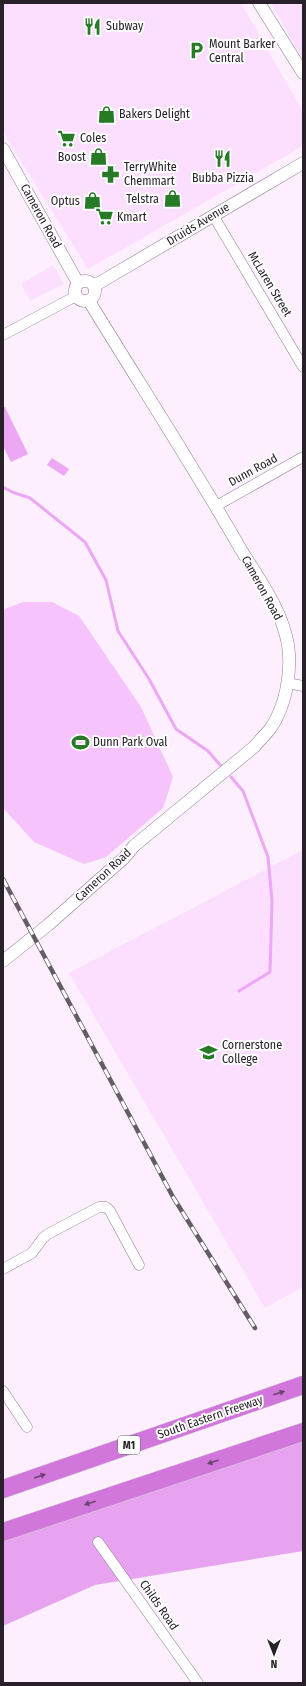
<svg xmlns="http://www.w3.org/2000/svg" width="306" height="1686" font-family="'Fira Sans Condensed',sans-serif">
<rect width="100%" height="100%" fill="#fdeffe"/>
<g fill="#fcdfff">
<path d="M3 3H241L303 112V146L88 269 3 132Z"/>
<path d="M271 3H303V60Z"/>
<path d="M53 265 64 284 30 301 21 284Z"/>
<path d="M303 850V1287L265 1308 69 973Z"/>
</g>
<path fill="#f6c3fc" d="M23 602H52L79 616 141 707 173 777 163 808 106 857 84 864 34 842 3 808V612L5 609Z"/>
<path fill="#e7a3ef" d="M303 1439V1551L95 1585 3 1626V1532Z"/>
<g fill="#eca8f4">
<path d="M3 407H5L28 454 11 462 3 446Z"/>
<path d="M52 458 69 469 64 476 47 465Z"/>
</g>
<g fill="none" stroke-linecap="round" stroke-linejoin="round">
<g stroke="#eca8f4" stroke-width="3">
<path d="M3 487 12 492 30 498 85 542 106 580 118 631 149 679 176 729 208 751 221 766"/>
<path d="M231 777 243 791 268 857 272 901 270 972 239 991"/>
</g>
<defs>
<g id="minor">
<path d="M213 215 303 367"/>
<path d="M3 335 76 296"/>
<path d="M216 506 303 457"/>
<path d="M287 683 303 686"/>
<path d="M3 1269 32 1253 43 1238 48 1234 99 1207H106L110 1211 139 1265"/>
<path d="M3 1391 27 1427"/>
<path d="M98 1542 198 1683"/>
</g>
<g id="tertiary">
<path d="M259 3 303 73"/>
<path d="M3 149 78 283"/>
<circle cx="85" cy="291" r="10"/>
<path d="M94 286 303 163"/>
<path d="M3 961 48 925 124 858 134 846 254 747C259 741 265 735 270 729 286 707 292 671 288 645 282 609 258 578 240 548 192 464 139 383 89 301"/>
</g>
<g id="motorway">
<path d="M3 1489 303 1385"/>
<path d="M3 1532 303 1432"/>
</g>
</defs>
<use href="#minor" stroke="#917c93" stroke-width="11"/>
<use href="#tertiary" stroke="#917c93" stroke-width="13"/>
<use href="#motorway" stroke="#d8d7d9" stroke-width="19"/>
<use href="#minor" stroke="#fff" stroke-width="10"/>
<use href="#tertiary" stroke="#fff" stroke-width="12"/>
<use href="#motorway" stroke="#d177dc" stroke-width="18"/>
<defs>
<path id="rail" d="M3 879 173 1197 255 1328"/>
</defs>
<use href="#rail" stroke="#655c66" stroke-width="4.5"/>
<use href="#rail" stroke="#fff" stroke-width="3" stroke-dasharray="9" stroke-linecap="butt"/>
</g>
<defs><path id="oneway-solid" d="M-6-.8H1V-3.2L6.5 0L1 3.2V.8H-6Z"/></defs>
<g fill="#6c4371">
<use href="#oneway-solid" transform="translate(279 1393) rotate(-18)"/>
<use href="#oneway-solid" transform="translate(213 1462) rotate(161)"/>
<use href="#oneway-solid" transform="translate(40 1476) rotate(-19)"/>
<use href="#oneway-solid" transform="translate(90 1503) rotate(162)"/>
</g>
<defs>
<symbol id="restaurant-bare" viewBox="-9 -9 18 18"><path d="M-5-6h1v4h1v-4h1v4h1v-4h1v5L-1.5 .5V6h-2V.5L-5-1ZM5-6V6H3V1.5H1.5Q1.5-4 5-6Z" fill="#277a26" stroke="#fff" stroke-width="2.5" paint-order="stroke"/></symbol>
<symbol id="parking-bare" viewBox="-9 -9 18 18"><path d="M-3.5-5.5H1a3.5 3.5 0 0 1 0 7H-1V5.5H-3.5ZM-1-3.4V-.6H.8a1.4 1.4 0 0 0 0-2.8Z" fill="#277a26" stroke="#fff" stroke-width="2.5" paint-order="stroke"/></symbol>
<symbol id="shop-bare" viewBox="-9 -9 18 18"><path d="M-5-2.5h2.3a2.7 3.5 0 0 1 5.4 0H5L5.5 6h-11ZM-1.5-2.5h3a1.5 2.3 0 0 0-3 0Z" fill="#277a26" stroke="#fff" stroke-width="2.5" paint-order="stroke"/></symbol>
<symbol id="supermarket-bare" viewBox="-9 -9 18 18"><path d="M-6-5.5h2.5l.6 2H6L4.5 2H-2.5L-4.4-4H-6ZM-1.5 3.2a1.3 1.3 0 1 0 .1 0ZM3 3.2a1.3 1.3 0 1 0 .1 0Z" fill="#277a26" stroke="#fff" stroke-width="2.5" paint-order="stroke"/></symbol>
<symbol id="pharmacy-bare" viewBox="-9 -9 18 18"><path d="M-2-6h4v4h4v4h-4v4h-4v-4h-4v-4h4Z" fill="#277a26" stroke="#fff" stroke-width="2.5" paint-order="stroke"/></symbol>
<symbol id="stadium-bare" viewBox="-9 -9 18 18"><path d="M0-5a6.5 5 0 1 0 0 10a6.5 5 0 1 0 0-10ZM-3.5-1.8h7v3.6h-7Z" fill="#277a26" stroke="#fff" stroke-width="2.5" paint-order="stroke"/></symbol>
<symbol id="school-bare" viewBox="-9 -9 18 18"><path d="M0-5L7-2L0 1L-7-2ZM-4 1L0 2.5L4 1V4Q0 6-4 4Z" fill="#277a26" stroke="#fff" stroke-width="2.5" paint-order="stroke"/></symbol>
</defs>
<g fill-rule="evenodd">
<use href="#restaurant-bare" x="80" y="14" width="25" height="25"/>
<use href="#parking-bare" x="184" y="38" width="25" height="25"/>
<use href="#shop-bare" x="94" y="102" width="25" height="25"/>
<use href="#supermarket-bare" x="54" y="126" width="25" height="25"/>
<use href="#shop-bare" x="86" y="144" width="25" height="25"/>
<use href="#restaurant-bare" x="210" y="146" width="25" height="25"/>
<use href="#pharmacy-bare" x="98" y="162" width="25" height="25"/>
<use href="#shop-bare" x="160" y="186" width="25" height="25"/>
<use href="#shop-bare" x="80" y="188" width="25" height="25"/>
<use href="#supermarket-bare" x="92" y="204" width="25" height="25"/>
<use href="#stadium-bare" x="68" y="730" width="25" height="25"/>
<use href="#school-bare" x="196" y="1040" width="25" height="25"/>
</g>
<g text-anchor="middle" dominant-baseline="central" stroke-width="4" stroke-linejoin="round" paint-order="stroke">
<rect fill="#fff" stroke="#69646a" stroke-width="1" x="118" y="1436" width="22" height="18" rx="3"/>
<g font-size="11" font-weight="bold" fill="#29212a">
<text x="129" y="1445">M1</text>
</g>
<g font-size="12" fill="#29212a" stroke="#fff" text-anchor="start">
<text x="106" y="26">Subway</text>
<text x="209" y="44">Mount Barker<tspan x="209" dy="14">Central</tspan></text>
<text x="119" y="114">Bakers Delight</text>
<text x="80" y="138">Coles</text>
<text x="86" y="157" text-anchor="end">Boost</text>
<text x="124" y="167">TerryWhite<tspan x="124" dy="14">Chemmart</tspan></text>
<text x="223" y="178" text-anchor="middle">Bubba Pizzia</text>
<text x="159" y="199" text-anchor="end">Telstra</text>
<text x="80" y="201" text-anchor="end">Optus</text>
<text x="117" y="217">Kmart</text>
<text x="93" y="742">Dunn Park Oval</text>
<text x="222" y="1045">Cornerstone<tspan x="222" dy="14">College</tspan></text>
</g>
<g font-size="12" fill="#29212a" stroke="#fff">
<text transform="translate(41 216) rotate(61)">Cameron Road</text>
<text transform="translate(198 224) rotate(-31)">Druids Avenue</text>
<text transform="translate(270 284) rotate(59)">McLaren Street</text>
<text transform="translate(253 470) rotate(-29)">Dunn Road</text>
<text transform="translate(262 588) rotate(61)">Cameron Road</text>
<text transform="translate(103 875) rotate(-43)">Cameron Road</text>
<text transform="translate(210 1417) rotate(-19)">South Eastern Freeway</text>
<text transform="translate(159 1605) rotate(55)">Childs Road</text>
</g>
</g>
<rect width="306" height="1686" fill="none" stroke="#29212a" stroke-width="8"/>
<g transform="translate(274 1654) rotate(180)" stroke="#ffffff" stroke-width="3" paint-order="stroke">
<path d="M0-3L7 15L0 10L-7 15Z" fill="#29212a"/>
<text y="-6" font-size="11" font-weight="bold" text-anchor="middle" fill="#29212a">N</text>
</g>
</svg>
